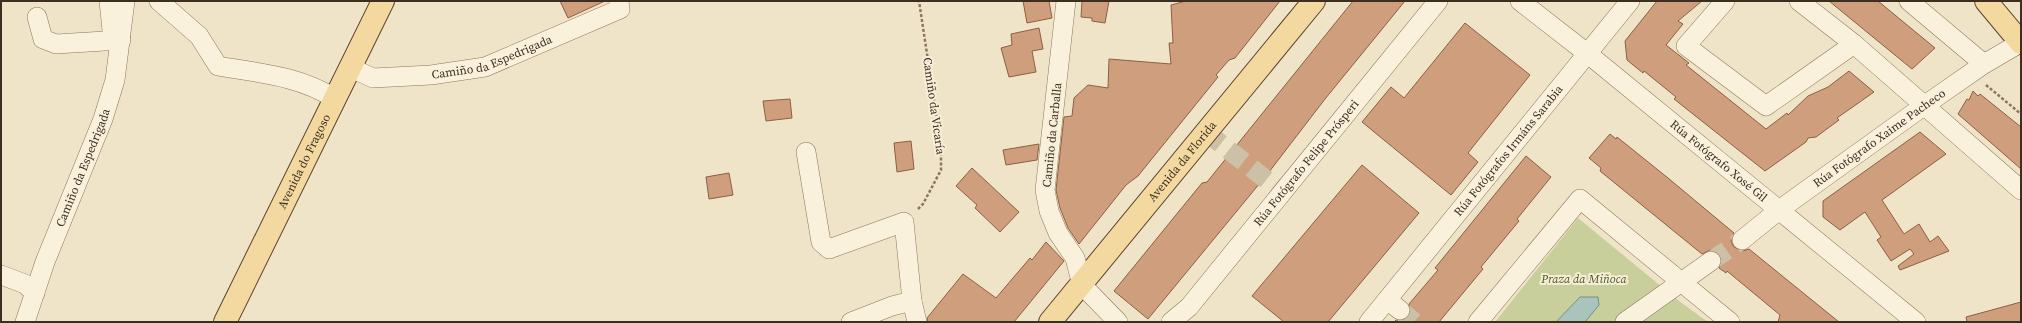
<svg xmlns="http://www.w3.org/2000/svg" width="2022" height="323" font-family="'Source Serif 4',serif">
<rect width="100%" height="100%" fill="#f0e4c8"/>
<path fill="#c9cf9b" d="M1578 218 1679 301 1708 322H1495Z"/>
<path fill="#a9c4bc" stroke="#6f938a" d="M1580 297H1598L1599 305 1585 322H1556Z"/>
<g fill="#cf9f7d" stroke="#8d5f41">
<path d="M560 1H605L568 18Z"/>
<path d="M1023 1H1049L1052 18 1027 23Z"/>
<path d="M1082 1H1109L1105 23 1092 21V18L1081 17Z"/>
<path d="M1186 1H1280L1235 58 1229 60 1216 75 1218 77 1138 176 1126 185 1079 244 1068 228 1060 208 1056 190 1064 117 1072 116 1074 98 1088 85 1108 88 1109 59 1171 64 1169 43H1173L1171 5Z"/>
<path d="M1353 1H1405L1325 99 1269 172 1148 319 1114 291 1202 183 1207 182Z"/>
<path d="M1657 1H1702L1678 21 1683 24 1666 45 1689 63 1686 65 1766 129 1787 113 1788 115 1808 96 1828 87 1849 71 1874 92 1837 118 1839 120 1816 137 1808 138 1806 142 1765 171 1674 99 1676 97 1644 71 1643 73 1627 60 1625 41Z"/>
<path d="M1829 1H1878L1935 48 1912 69Z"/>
<path d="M1465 23 1530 75 1468 153 1478 162 1451 195 1362 122 1391 87 1404 98Z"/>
<path d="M1039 28 1043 49 1032 51 1036 72 1009 77 1001 48 1012 45 1011 34Z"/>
<path d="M1973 91 1978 96 1980 94 2021 127V169L1958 114 1967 99 1969 100Z"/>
<path d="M790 99 792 118 766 121 763 101Z"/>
<path d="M1920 132 1946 154 1882 200 1904 234 1919 224 1930 242 1938 236 1949 251 1900 270 1898 266 1914 254 1910 249 1891 261 1877 240 1881 237 1865 212 1840 230 1823 217V201Z"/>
<path d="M1610 134 1616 139 1617 137 1668 178 1734 233 1731 241 1734 247 1743 251 1749 249 1839 322H1778L1780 315 1727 271 1726 273 1719 268 1722 260 1720 254 1710 250 1702 254 1600 171 1601 168 1589 158Z"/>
<path d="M911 141 914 169 897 172 894 143Z"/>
<path d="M1039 144 1037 160 1006 165 1003 150Z"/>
<path d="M1526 156 1551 177 1517 219 1519 221 1481 267 1483 269 1439 322H1394L1396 320H1404L1408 317 1411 311 1409 304 1438 270 1435 268Z"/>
<path d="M1362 165 1419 213 1328 322H1284L1252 296Z"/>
<path d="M972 168 1019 212 1000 232 975 208 977 205 956 186Z"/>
<path d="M729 173 733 195 709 199 706 177Z"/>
<path d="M1046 242 1064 261 1014 322H928L927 318 963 274 996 298 1030 258 1032 260Z"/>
<path d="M2021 302V322H1967L1966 317Z"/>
</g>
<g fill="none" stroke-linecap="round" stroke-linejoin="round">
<g stroke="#ccc0a6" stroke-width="19" stroke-dasharray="19 10" stroke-linecap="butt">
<path d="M1206 132 1283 193"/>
<path d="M1711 261 1742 240"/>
<path d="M1400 310 1414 322"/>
</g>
<defs>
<g id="minor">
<path d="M109 1 113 40"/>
<path d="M159 1 199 36 218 66C258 73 301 76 335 99"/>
<path d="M1066 1 1045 190 1049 211 1058 233 1075 258 1082 285 1118 322"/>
<path id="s1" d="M1520 1 1588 54 1916 322"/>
<path d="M1725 1 1686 46 1766 106 1854 44"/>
<path d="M1799 1 1854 44 2021 190"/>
<path d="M1909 1 1984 64"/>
<path d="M37 17 43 39 56 44 121 40"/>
<path id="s2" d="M351 68 373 78 431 75 485 67 620 9 619 1"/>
<path d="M806 152 821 242 829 249 904 222 912 301 917 322"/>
<path id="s3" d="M1742 240 1779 210 1925 105 1984 64 2020 43"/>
<path d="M1 275 25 284 35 293"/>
<path d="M1387 300 1400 310"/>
<path id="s4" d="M25 322 45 262 103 119 115 80 125 1"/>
<path d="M851 322 892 306 912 301"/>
<path id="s5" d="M1171 322 1189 307 1438 1"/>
<path id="s6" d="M1369 322 1630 1"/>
<path d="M1478 322 1580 199 1730 322"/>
<path d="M1625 322 1711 261"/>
</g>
<g id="major">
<path d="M1986 1 2021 43"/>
<path id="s7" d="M225 322 383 1"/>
<path id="s8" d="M1050 322 1314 1"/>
</g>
</defs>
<use href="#minor" stroke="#8d765c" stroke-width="20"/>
<use href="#major" stroke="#5b4430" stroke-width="24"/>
<g stroke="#8d765c" stroke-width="2.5" stroke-dasharray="3 2" stroke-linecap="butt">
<path d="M1986 85 2021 114"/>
<path d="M918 209 923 204 941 170V146L919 1"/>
</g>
<use href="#minor" stroke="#faf1dc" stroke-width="19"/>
<use href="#major" stroke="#f3d9a0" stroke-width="22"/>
</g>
<g text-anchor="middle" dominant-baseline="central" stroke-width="4" stroke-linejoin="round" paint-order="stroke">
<g font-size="12" fill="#3d2e20" stroke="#f7eed8">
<text stroke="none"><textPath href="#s2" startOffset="146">Camiño da Espedrigada</textPath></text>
<text transform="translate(934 106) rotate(82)">Camiño da Vicaría</text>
<text transform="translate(1052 135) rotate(-84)">Camiño da Carballa</text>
<text stroke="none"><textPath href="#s3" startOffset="171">Rúa Fotógrafo Xaime Pacheco</textPath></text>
<text stroke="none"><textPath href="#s6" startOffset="221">Rúa Fotógrafos Irmáns Sarabia</textPath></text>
<text stroke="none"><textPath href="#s7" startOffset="179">Avenida do Fragoso</textPath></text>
<text stroke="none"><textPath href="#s1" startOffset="255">Rúa Fotógrafo Xosé Gil</textPath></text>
<text stroke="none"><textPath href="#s8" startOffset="208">Avenida da Florida</textPath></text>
<text stroke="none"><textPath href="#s5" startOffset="209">Rúa Fotógrafo Felipe Prósperi</textPath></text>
<text stroke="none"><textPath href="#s4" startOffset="165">Camiño da Espedrigada</textPath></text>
</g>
<g font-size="12" font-style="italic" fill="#4d5a26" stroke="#f7eed8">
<text x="1584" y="279">Praza da Miñoca</text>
</g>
</g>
<rect width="2022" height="323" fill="none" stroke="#3d2e20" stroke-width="4"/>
</svg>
